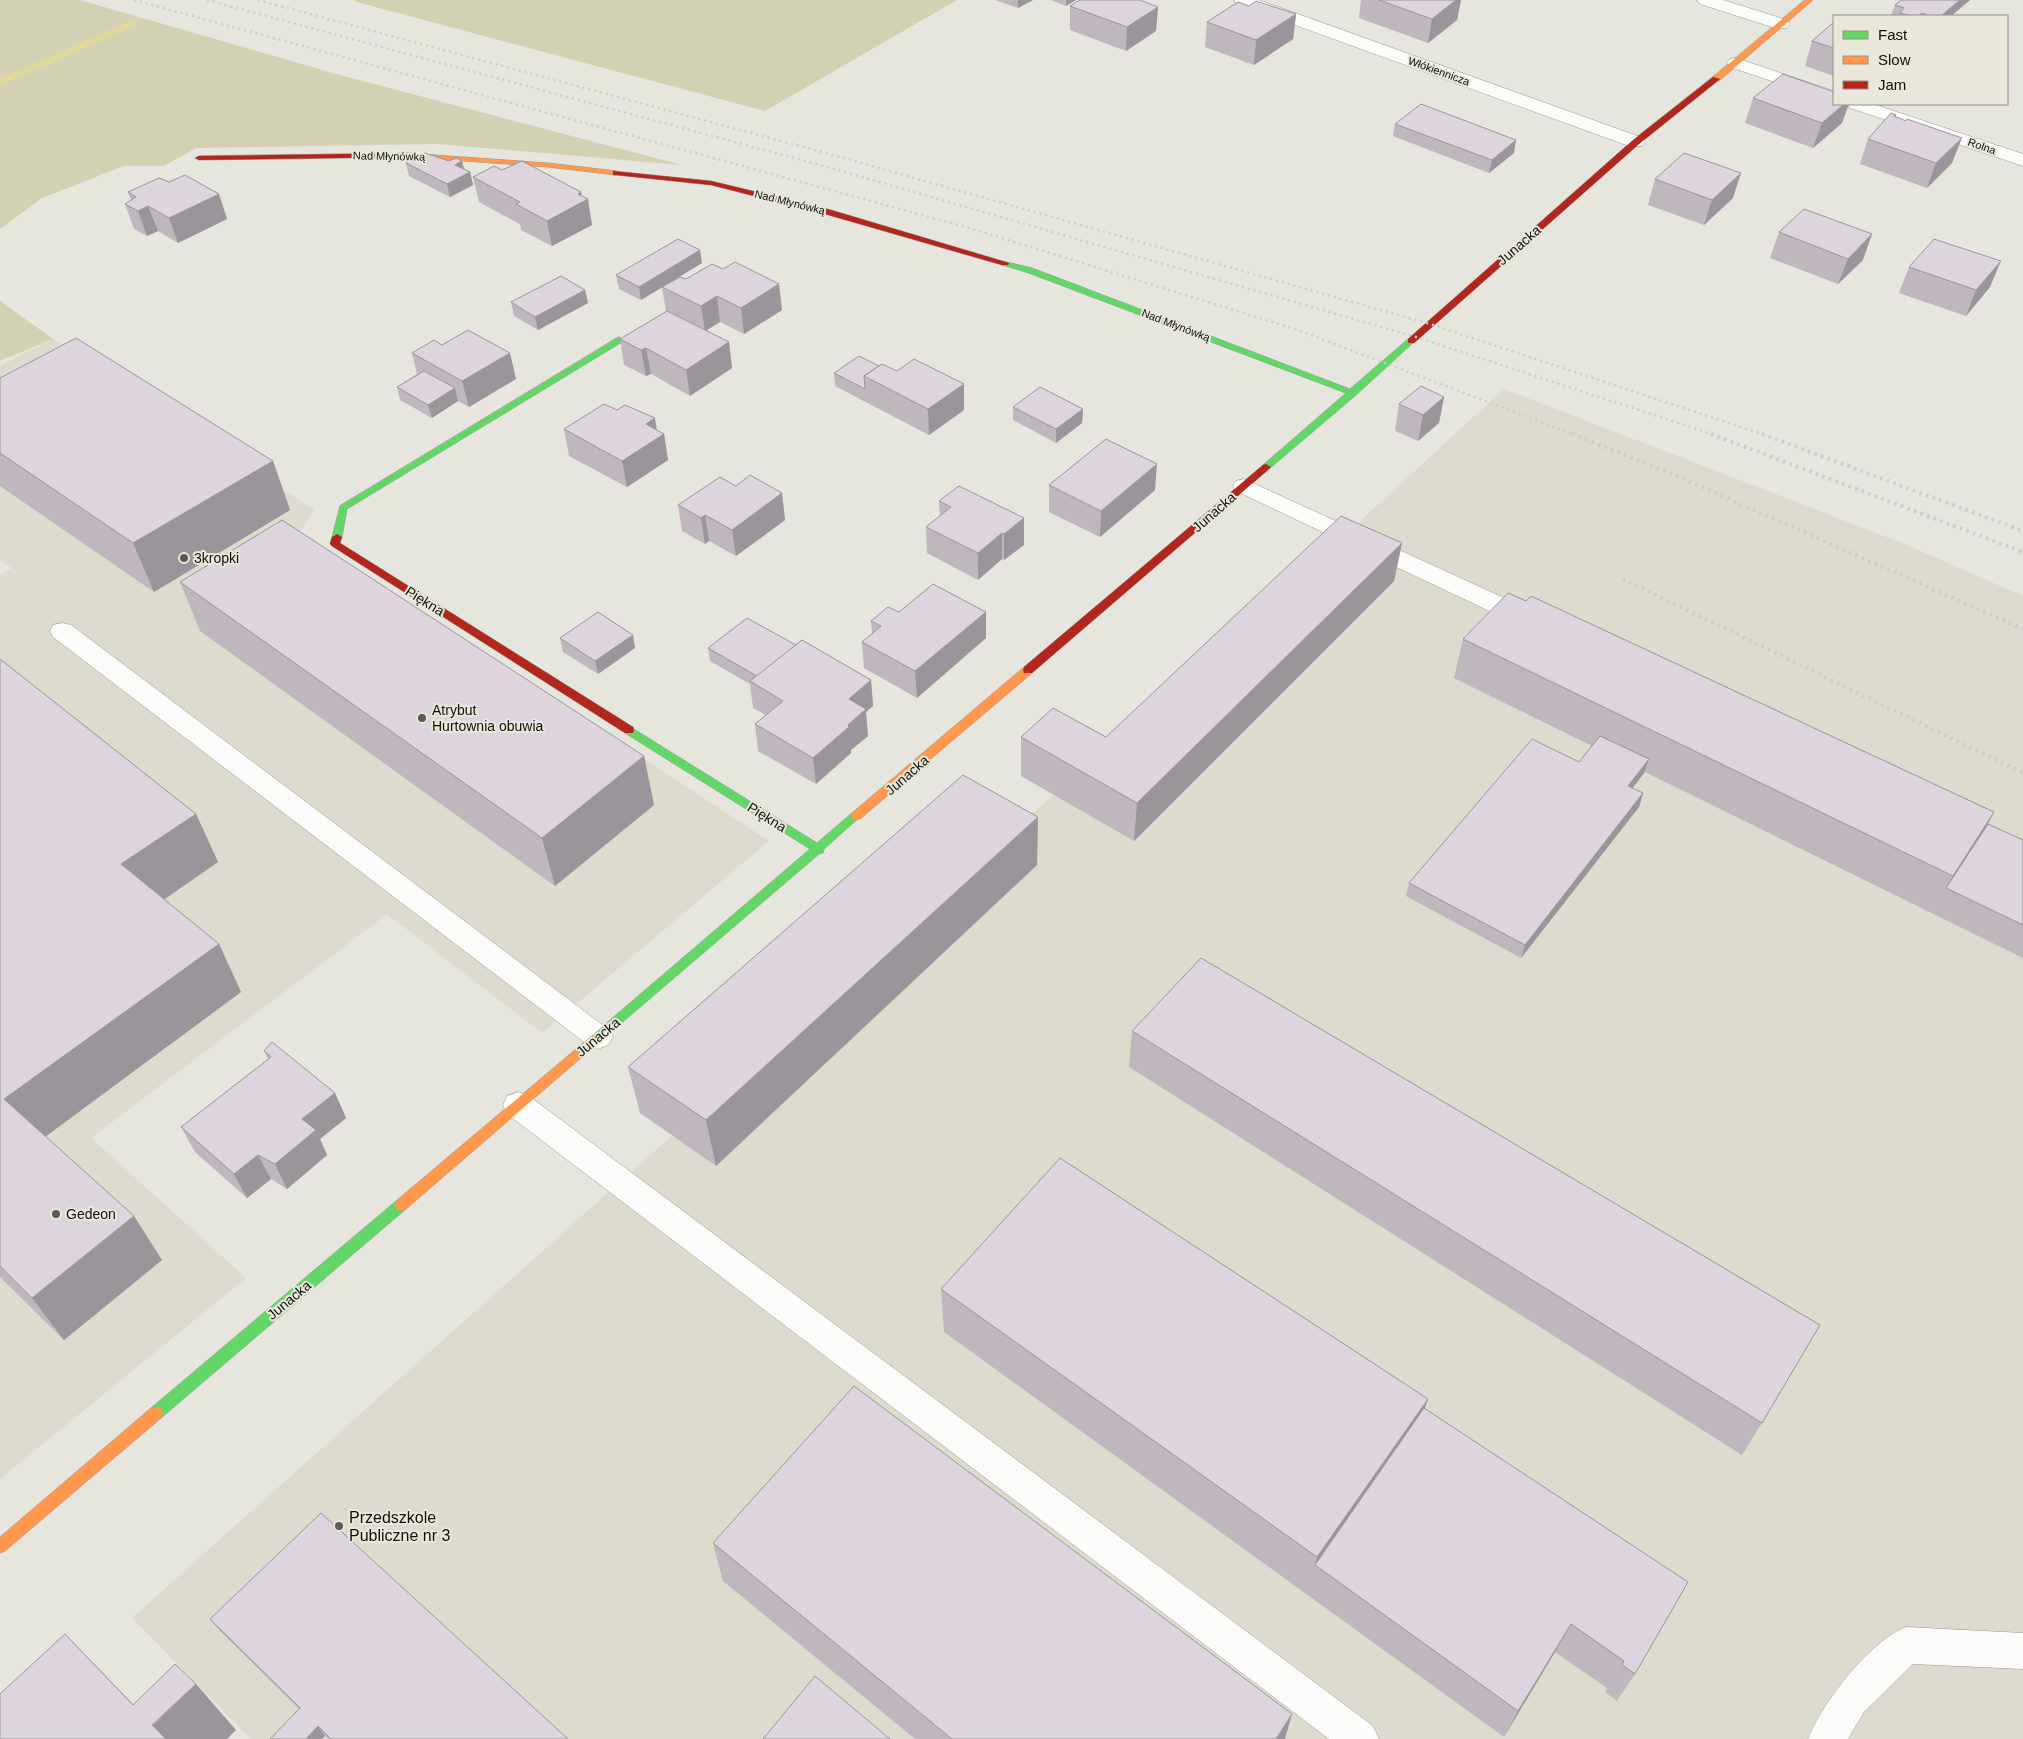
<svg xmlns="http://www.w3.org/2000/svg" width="2023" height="1739" font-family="Helvetica,sans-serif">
<rect width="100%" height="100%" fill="#e6e5de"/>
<g fill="#dcdbcd">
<path d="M53 339 314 510 300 532 769 841 542 1033 387 914 91 1138 246 1278 0 1479V575L11 569 20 574 0 560V366Z"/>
<path d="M1504 389 1907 545 2023 596V1739H251L132 1618 1370 512Z"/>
</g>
<g fill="#d3d1b3">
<path d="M0 0H80L340 75 682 165 438 144 196 148 164 166H124L42 198 0 229Z"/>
<path d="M957 0 765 111 353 1 355 0Z"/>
<path d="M0 301 53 339 0 361Z"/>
</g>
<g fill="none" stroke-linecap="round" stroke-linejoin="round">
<path fill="#ded89d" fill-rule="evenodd" d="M132 20 137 23 136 25 0 86V79Z"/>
<defs>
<g id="lane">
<path d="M1244 479 1539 614 1542 620 1539 626 1530 628 1521 626 1236 491 1233 486 1236 481Z"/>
<path d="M62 623 71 625 608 1029 613 1037 608 1045 598 1049 588 1045 53 637 50 631 53 625Z"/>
<path d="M518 1092 529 1096 1373 1726 1379 1739H1329L507 1114 503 1105 507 1096Z"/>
<path d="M1906 1627 2023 1633V1669L1913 1664 1864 1712 1848 1739H1808C1823 1702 1869 1642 1906 1627Z"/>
</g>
<g id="street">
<path d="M1234 0H1259L1643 138 1645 142 1643 146H1629L1237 4Z"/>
<path d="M1697 0H1723L1787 20 1790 24 1787 28H1775L1700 4Z"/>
<path d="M1736 58 1834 91V102L1730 67 1727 63 1730 59Z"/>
<path d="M1847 104H1873L2023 154V166L1850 108Z"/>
</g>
<g id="fast">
<path d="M1002 261 1032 268 1350 389 1408 339H1414L1415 341 1356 395 1269 469 1266 470 1261 467 1263 465 1346 393 1026 272 1002 265Z"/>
<path d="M619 337 623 340 622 342 347 509 342 537 340 539H334L332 537 340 506Z"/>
<path d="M629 726 817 843 852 813 856 812 861 816 824 849 823 853 819 854 597 1044 593 1046 589 1044 587 1041 589 1038 810 849 625 733 624 730Z"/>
<path d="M401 1199 406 1201 407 1205 406 1209 161 1418 156 1419 151 1418 149 1413 151 1408 396 1201Z"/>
</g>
<g id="slow">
<path d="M1805 0H1813L1719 81H1713V77Z"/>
<path d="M406 153 548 163 616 171 620 173 616 175 548 167 409 157H406Z"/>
<path d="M1028 666 1033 670 1032 673 860 819H852L851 816 852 813 1024 667Z"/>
<path d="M593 1036 597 1038 599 1041 597 1044 406 1209 401 1211 396 1209 395 1205 396 1201 589 1038Z"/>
<path d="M156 1407 161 1408 163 1413 161 1418 5 1551 0 1553V1537L151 1408Z"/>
</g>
<g id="jam">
<path d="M1713 77 1720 79 1639 144 1414 343H1408V339L1633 140Z"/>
<path d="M409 153H412V157L199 160 195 158 199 156Z"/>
<path d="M613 171 711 181 831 210 1009 263 1008 265H1002L825 214 711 185 616 175H613Z"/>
<path d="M1266 464 1271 467 1269 469 1032 673H1024L1023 670 1024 667 1263 465Z"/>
<path d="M337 534 342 537 340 543 633 727 634 730 633 733H625L332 546 330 544 332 537Z"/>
</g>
</defs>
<use href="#lane" stroke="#9a9994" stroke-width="1"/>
<use href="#street" stroke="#9a9994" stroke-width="1"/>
<use href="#fast" stroke="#9a9994" stroke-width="1"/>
<use href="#slow" stroke="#9a9994" stroke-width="1"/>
<use href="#jam" stroke="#9a9994" stroke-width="1"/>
<use href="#lane" fill="#fbfbfa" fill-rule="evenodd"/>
<use href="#street" fill="#fbfbfa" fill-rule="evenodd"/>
<use href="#fast" fill="#63d668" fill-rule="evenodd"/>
<use href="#slow" fill="#ff974d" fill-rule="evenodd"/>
<use href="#jam" fill="#b3261e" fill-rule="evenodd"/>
<g stroke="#cecdcb" stroke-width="2.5" stroke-dasharray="2 4" stroke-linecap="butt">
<path d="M134 0 966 227 1295 329 1575 435"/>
<path d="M207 0 831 168 1416 337 1715 435"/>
<path d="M258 0 844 158 1430 324 1765 435"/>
</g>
<g stroke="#cecdcb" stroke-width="4" stroke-dasharray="2.5 4.5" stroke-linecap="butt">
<path d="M1572 434 1670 473 2023 629"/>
<path d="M1711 434 2023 552"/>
<path d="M1762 434 2023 531"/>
<path d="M1623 579 2023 773"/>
</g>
</g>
<g fill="#bfb6be">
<path d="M995 0H1033L1018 8Z"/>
<path d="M1051 0H1076L1066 6Z"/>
<path d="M1361 0H1461L1457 20 1428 43 1359 18Z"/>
<path d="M1901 0H1970L1951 16H1891L1895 5Z"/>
<path d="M1070 6 1158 7 1156 31 1126 51 1070 30Z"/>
<path d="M1249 6 1296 14 1293 39 1254 65 1205 47 1207 22Z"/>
<path d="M1834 22V76L1805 66 1812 41Z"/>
<path d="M1753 98 1842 123 1813 148 1745 123Z"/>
<path d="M1895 117 1952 163 1927 188 1860 164 1868 139Z"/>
<path d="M1395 124 1514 153 1489 173 1393 136Z"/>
<path d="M449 161H462L464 169 470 172 473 185 450 197 409 176 406 163Z"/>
<path d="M502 170 582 197 592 225 552 246 521 230 520 224 479 202 473 177Z"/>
<path d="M1655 179 1733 198 1704 225 1648 205Z"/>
<path d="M128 192 227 219 178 243 158 231 147 236 134 229 125 204 131 200Z"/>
<path d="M1779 232 1863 260 1838 284 1770 258Z"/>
<path d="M702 263 674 280 686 279 782 310 744 334 720 322 706 331 729 342 732 368 690 396 651 374 646 376 624 365 620 339 666 312 662 287 641 300 619 289 616 275Z"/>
<path d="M1909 267 1990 287 1966 316 1899 293Z"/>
<path d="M585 290 588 303 538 330 514 316 511 302Z"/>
<path d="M412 353 516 379 469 407 458 401 432 418 400 400 397 387 417 374Z"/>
<path d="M879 366 964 410 929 435 835 386 834 373Z"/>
<path d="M0 378 273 461 290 510 154 592 0 486Z"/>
<path d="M1444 397 1439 423 1418 441 1395 431 1399 404Z"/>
<path d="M1013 407 1083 409 1082 423 1056 443 1013 420Z"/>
<path d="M564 429 657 430 664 434 668 460 627 487 569 456Z"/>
<path d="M1049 485 1155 490 1100 537 1049 512Z"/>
<path d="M736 486 782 493 785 520 736 556 709 541 705 544 682 531 678 505Z"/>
<path d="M939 501 1024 518V545L1004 560 1002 559 978 580 927 553 926 527 940 516Z"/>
<path d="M1402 543 1394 581 1134 841 1021 776V737H1106Z"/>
<path d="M180 582 644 756 654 805 555 886 200 631Z"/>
<path d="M1526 601 1994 812 1988 824 2023 840V958L1645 772 1632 788 1643 793 1639 807 1521 958 1406 896 1409 883 1579 762 1592 746 1454 678 1463 639Z"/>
<path d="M899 612 986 638 917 698 864 668 862 642 872 634 871 621Z"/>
<path d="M560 638 635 648 598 674 563 652Z"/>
<path d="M796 645 871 680 873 706 866 712 868 736 851 750V753L816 784 758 751 755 724 766 715 753 708 750 684 710 661 708 648Z"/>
<path d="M0 659 196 814 218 862 164 899 219 944 241 992 45 1137 162 1260 64 1340 0 1277Z"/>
<path d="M1038 817 1037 865 716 1166 640 1113 628 1067Z"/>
<path d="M1132 1031 1762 1423 1742 1455 1129 1067Z"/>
<path d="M264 1051 335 1093 346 1118 320 1139 327 1155 287 1189 271 1179 247 1198 195 1152 181 1127 268 1059Z"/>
<path d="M941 1289 1424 1408 1635 1674 1617 1701 1605 1692 1607 1688 1555 1652 1504 1737 944 1332Z"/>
<path d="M713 1543 1285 1739H915L723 1581Z"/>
<path d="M210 1619 568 1739H329L325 1736 322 1739H270L299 1709 218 1629Z"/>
</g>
<g fill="#9b949b">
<path d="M1018 0H1033L1018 8Z"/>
<path d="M1066 0H1076L1066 6Z"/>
<path d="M1456 0H1461L1457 20 1428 43 1432 19Z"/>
<path d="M1960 0H1970L1951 16H1941Z"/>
<path d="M1158 7 1156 31 1126 51 1127 27Z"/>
<path d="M1296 14 1293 39 1254 65 1256 40Z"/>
<path d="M1844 104H1849L1842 123 1813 148 1822 123Z"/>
<path d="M1962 138 1952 163 1927 188 1936 163Z"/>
<path d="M1516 140 1514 153 1489 173 1492 160Z"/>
<path d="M462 161 465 174 455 165Z"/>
<path d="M470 172 473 185 450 197 447 184Z"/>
<path d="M1741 173 1733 198 1704 225 1712 200Z"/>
<path d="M581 192 583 202 588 199 592 225 552 246 547 221Z"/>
<path d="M219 194 227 219 178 243 169 218Z"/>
<path d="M148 206 158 231 147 236 138 211Z"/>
<path d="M1872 234 1863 260 1838 284 1848 259Z"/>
<path d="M700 250 702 263 641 300 639 287Z"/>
<path d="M2001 261 1990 287 1966 316 1976 290Z"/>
<path d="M779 284 782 310 744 334 741 308Z"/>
<path d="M585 290 588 303 538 330 535 317Z"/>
<path d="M717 296 720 322 705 331 701 306Z"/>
<path d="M729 342 732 368 690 396 686 370Z"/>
<path d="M646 348 651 374 646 376 641 350Z"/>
<path d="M510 353 516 379 469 407 462 381Z"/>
<path d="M964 384V410L929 435 928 409Z"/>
<path d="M455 388 458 401 432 418 428 405Z"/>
<path d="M1444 397 1439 423 1418 441 1423 415Z"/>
<path d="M1083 409 1082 423 1056 443V429Z"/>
<path d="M655 418 658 438 664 434 668 460 627 487 622 461 646 424Z"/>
<path d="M273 461 290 510 154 592 133 543Z"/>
<path d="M1157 464 1155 490 1100 537 1101 511Z"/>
<path d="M782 493 785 520 736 556 732 530Z"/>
<path d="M705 515 709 541 705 544 701 518Z"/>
<path d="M1024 518V545L1004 560V534Z"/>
<path d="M1002 533V559L978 580V553Z"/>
<path d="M1402 543 1394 581 1134 841 1137 803Z"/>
<path d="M986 612V638L917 698 915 671Z"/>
<path d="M633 635 635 648 598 674 595 661Z"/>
<path d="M871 680 873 706 866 712 868 736 851 750V753L816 784 813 758 849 699Z"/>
<path d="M644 756 654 805 555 886 542 838Z"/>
<path d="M1649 759 1644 773 1624 799 1628 786Z"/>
<path d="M1643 793 1639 807 1521 958 1525 945Z"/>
<path d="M1994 812 1974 850 1946 888 1953 876Z"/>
<path d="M196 814 218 862 146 912 121 864Z"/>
<path d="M1038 817 1037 865 716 1166 706 1120Z"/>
<path d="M219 944 241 992 34 1145 4 1099Z"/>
<path d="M335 1093 346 1118 320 1139 327 1155 287 1189 275 1164 302 1119Z"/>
<path d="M258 1155 271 1179 247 1198 234 1174Z"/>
<path d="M134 1216 162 1260 64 1340 32 1298Z"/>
<path d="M1428 1399 1414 1440 1315 1565 1317 1557Z"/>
<path d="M1571 1624 1555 1652 1504 1737 1518 1711Z"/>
<path d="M65 1634 153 1725 196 1684 236 1730 227 1739H165Z"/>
<path d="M1292 1714 1285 1739H1276Z"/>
<path d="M318 1726 325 1736 322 1739H306Z"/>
</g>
<g fill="#ded4dd" stroke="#9b949b">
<path d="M1080 0H1140L1158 7 1127 27 1070 6Z"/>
<path d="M1379 0H1456L1432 19Z"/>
<path d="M1901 0H1960L1941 16H1930L1922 13 1918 16H1912L1900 13 1904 8 1895 5Z"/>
<path d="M1256 1 1296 14 1256 40 1207 22 1238 2 1249 6Z"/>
<path d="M1834 22V48L1812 41Z"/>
<path d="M1783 74 1834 92V104H1844L1822 123 1753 98Z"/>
<path d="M1421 104 1516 140 1492 160 1395 124Z"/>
<path d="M1891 113 1896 115 1894 116 1906 121 1907 119 1962 138 1936 163 1868 139Z"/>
<path d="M425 153 449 161 456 158 462 161 455 165 470 172 447 184 406 163Z"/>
<path d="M1684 153 1741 173 1712 200 1655 179Z"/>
<path d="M522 161 581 192 578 194 588 199 547 221 516 204 520 202 473 177 494 166 502 170Z"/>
<path d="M185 175 219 194 169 218 148 206 138 211 125 204 136 197 128 192 159 178 169 182Z"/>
<path d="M1804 209 1872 234 1848 259 1779 232Z"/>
<path d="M678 239 700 250 639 287 616 275Z"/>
<path d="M1934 239 2001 261 1976 290 1909 267Z"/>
<path d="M735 262 779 284 741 308 717 296 701 306 662 287 680 277 686 279 712 264 723 269Z"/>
<path d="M561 276 585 290 535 317 511 302Z"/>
<path d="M667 311 729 342 686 370 646 348 641 350 620 339Z"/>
<path d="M468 330 510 353 462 381 412 353 434 340 442 345Z"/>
<path d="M76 338 273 461 133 543 0 453V378Z"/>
<path d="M859 356 879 366 864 376 865 389 834 373Z"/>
<path d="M914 359 964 384 928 409 864 376 882 364 897 371Z"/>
<path d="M424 371 455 388 428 405 397 387Z"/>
<path d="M1421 386 1444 397 1423 415 1399 404Z"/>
<path d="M1040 387 1083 409 1056 429 1013 407Z"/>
<path d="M604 404 617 410 625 405 655 418 646 424 664 434 622 461 564 429Z"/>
<path d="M1106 439 1157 464 1101 511 1049 485Z"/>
<path d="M750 475 782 493 732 530 705 515 701 518 678 505 720 477 736 486Z"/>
<path d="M959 486 1024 518 1004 534 1002 533 978 553 926 527 951 507 939 501Z"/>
<path d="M1341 516 1402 543 1137 803 1021 737 1053 708 1106 737Z"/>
<path d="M282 520 644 756 542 838 180 582Z"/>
<path d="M933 584 986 612 915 671 862 642 881 626 871 621 888 607 899 612Z"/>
<path d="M1508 593 1526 601 1531 596 1994 812 1953 876 1463 639Z"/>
<path d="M598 612 633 635 595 661 560 638Z"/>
<path d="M747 618 796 645 757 676 708 648Z"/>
<path d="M802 640 871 680 849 699 866 709 848 725 849 727 813 758 755 724 783 701 750 681Z"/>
<path d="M0 659 196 814 121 864 219 944 4 1099 134 1216 32 1298 0 1266Z"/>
<path d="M1600 736 1649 759 1628 786 1643 793 1525 945 1409 883 1532 739 1579 762Z"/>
<path d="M963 775 1038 817 706 1120 628 1067Z"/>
<path d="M1988 824 2023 840V925L1946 888Z"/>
<path d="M1201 958 1820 1325 1762 1423 1132 1031Z"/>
<path d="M272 1042 335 1093 302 1119 316 1130 275 1164 258 1155 234 1174 181 1127 271 1057 264 1051Z"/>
<path d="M1060 1158 1428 1399 1317 1557 941 1289Z"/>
<path d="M854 1386 1292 1714 1276 1739H952L713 1543Z"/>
<path d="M1424 1408 1688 1582 1635 1674 1622 1665 1624 1661 1571 1624 1518 1711 1315 1565Z"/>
<path d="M321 1513 568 1739H331L318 1726 306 1739H270L300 1708 210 1619Z"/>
<path d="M65 1634 133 1705 175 1664 196 1684 152 1725 166 1739H0V1694Z"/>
<path d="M815 1676 890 1739H763Z"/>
</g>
<g fill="#5b5b55" stroke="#e9e8db" stroke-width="2">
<circle cx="184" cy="558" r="5"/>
<circle cx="422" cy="718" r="5"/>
<circle cx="56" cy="1214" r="5"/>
<circle cx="339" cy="1526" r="5"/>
</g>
<g text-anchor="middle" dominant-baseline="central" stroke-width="4" stroke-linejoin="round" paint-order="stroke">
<g font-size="11" fill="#10100b" stroke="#e9e8db">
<text transform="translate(1439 71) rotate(20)">Włókiennicza</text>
<text transform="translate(1982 146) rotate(19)">Rolna</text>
<text transform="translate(389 156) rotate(1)">Nad Młynówką</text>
<text transform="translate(790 202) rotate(14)">Nad Młynówką</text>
<text transform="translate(1176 325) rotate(21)">Nad Młynówką</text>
</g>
<g font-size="14" fill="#10100b" stroke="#e9e8db">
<text transform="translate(1519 245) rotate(-41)">Junacka</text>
<text transform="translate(1214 512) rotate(-41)">Junacka</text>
<text transform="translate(425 601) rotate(32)">Piękna</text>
<text transform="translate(907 775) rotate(-41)">Junacka</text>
<text transform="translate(767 817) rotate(32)">Piękna</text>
<text transform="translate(598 1037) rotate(-40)">Junacka</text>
<text transform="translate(289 1300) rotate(-40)">Junacka</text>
</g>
<g font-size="14" fill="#10100b" stroke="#e9e8db" text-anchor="start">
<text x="194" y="558">3kropki</text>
<text x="432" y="710">Atrybut<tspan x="432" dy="16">Hurtownia obuwia</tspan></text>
<text x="66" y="1214">Gedeon</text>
</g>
<g font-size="16" fill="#10100b" stroke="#e9e8db" text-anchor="start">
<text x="349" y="1517">Przedszkole<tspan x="349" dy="18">Publiczne nr 3</tspan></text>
</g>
</g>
<rect x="1833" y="15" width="175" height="90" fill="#e9e8db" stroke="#929288"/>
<rect x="1843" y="31" width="25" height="8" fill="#63d668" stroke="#929288"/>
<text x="1878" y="40" font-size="15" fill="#10100b">Fast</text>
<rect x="1843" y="56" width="25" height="8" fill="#ff974d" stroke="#929288"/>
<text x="1878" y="65" font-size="15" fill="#10100b">Slow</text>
<rect x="1843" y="81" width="25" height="8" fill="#b3261e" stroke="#929288"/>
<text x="1878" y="90" font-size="15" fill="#10100b">Jam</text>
</svg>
